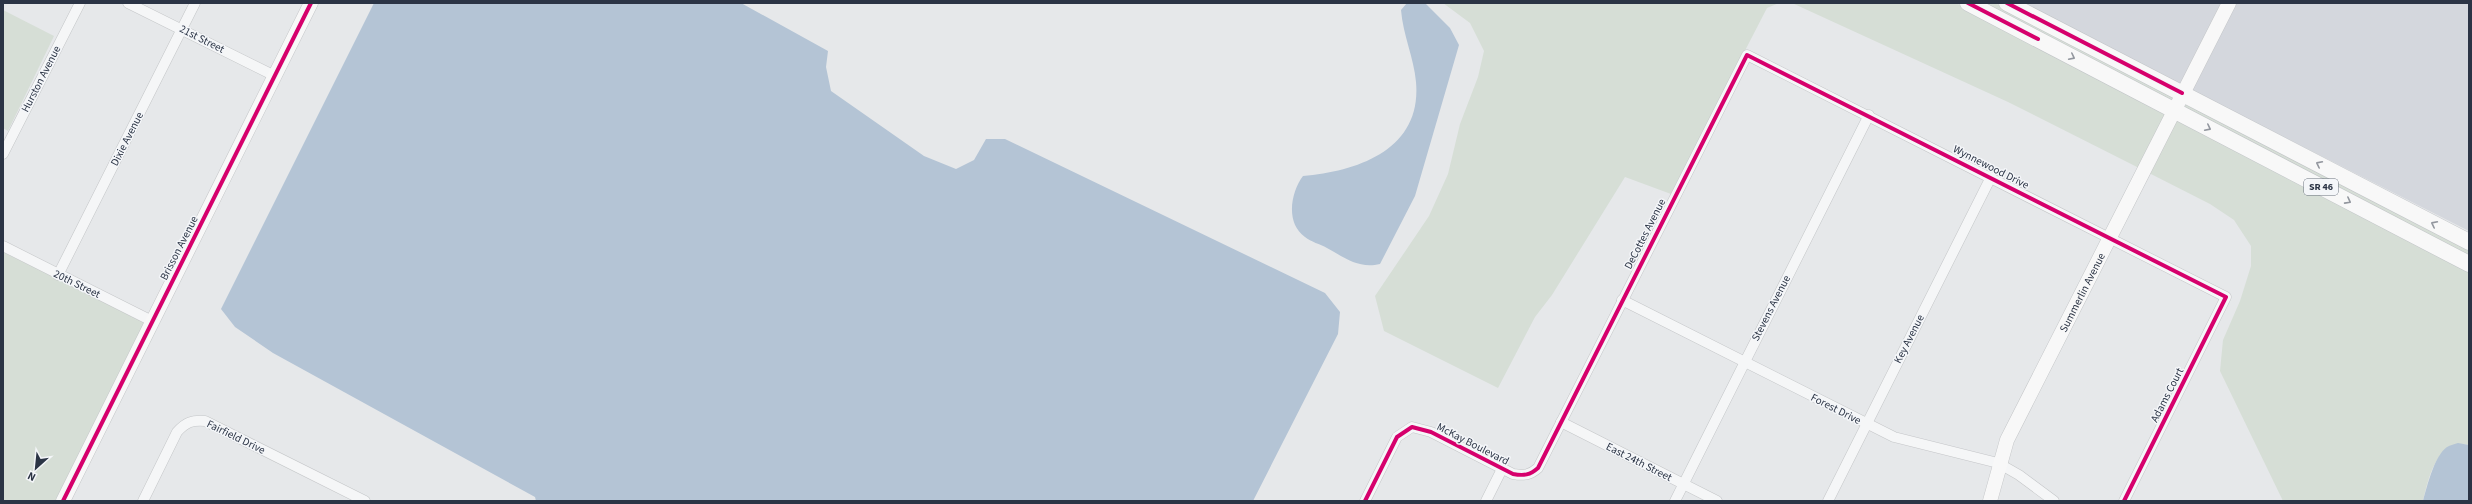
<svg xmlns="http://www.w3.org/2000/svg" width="2472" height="504" font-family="'Source Sans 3',sans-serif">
<rect width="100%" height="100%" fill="#e6e8ea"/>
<path fill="#d4d7dd" d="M2020 3H2469V231L2461 227Z"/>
<g fill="#d6ded6">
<path d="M1443 3H1779L1767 8 1671 194 1625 177 1552 295 1535 317 1498 388 1384 331 1375 296 1429 216 1448 174 1460 124 1478 77 1484 51 1470 23Z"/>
<path d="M1792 3H1956L2167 112 2139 168 2008 102Z"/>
<path d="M1979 3H1995L2176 96 2172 103Z"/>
<path d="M3 10 54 36 8 131 3 128Z"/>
<path d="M2183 102 2469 248V260L2182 109Z"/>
<path d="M2175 117 2469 272V445C2437 439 2429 476 2423 501H2283L2220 371 2223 340 2240 301 2251 266V246L2234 220 2210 204 2147 172Z"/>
<path d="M3 252 146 323 58 501H3Z"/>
</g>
<g fill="#b4c4d5">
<path d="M374 3H741L828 51 826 67 831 91 924 156 956 169 974 160 986 139H1005L1325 293 1340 312 1338 334 1253 501H536L535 497 273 353 235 327 221 309Z"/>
<path d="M1407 3H1425L1450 28 1459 45 1415 196 1380 264C1359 269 1345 258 1327 248 1320 244 1311 242 1305 237 1285 223 1291 192 1303 176 1359 171 1422 149 1416 82 1414 58 1403 35 1401 10Z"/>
<path d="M2458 443 2469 445V501H2423C2427 487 2434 456 2447 447 2450 445 2455 444 2458 443Z"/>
</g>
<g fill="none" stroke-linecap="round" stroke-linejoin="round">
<defs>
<g id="street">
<path d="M128 3 275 76"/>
<path d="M3 154 80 3"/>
<path d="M3 246 152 321"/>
<path d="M58 275 195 3"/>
<path d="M1622 300 1894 437 1998 463 2019 475 2054 501"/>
<path d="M1561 422 1717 501"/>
<path d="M143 501 177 432C186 422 192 420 205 421L365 501"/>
<path d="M1365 501 1397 437 1412 427 1431 432 1513 474C1524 476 1530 475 1538 468L1747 55 2226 297 2124 501"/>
<path d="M1486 501 1502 469"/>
<path d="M1675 501 1869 115"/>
<path d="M1828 501 1991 177"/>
</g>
<g id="secondary">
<path d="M63 501 311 3"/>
<path id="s1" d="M1990 501 2007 440 2229 3"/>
</g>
<g id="primary">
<path d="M1968 3 2469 264"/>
<path d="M2007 3 2469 242"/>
</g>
</defs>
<use href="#street" stroke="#c4c6c8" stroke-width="11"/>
<use href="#secondary" stroke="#c4c6c8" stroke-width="15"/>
<use href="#primary" stroke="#c2c5c8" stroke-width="17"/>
<use href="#street" stroke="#f5f6f7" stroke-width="10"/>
<use href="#secondary" stroke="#f8f8f8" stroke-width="14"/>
<use href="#primary" stroke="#f8f8f8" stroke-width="16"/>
<defs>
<g id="cycleway">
<path d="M1968 3 2038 39"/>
<path d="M2007 3 2182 93"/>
<path d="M63 501 311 3"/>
<path d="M1365 501 1397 437 1412 427 1431 432 1513 474C1524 476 1530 475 1538 468L1747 55 2226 297 2124 501"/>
</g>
</defs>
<use href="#cycleway" stroke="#f4f6f9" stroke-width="6"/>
<use href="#cycleway" stroke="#d6006c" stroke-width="4"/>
</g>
<defs><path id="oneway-chevron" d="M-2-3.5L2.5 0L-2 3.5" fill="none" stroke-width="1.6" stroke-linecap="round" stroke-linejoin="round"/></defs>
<g stroke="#92969e">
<use href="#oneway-chevron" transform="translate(2072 57) rotate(27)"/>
<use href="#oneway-chevron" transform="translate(2208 128) rotate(27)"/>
<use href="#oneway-chevron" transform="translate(2319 164) rotate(-153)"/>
<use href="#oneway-chevron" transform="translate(2348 201) rotate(28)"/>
<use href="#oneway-chevron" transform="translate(2434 224) rotate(-153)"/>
</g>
<g text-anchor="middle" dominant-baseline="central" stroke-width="3" stroke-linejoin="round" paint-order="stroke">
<rect fill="#f4f6f9" stroke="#676e7b" stroke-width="1" x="2304" y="179" width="34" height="16" rx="3"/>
<g font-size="10" font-weight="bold" fill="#2b3445">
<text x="2321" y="187">SR 46</text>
</g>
<g font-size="11" fill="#2b3445" stroke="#f4f6f9">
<text transform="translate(202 39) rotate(27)">21st Street</text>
<text transform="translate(41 79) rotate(-63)">Hurston Avenue</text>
<text transform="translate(127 139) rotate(-63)">Dixie Avenue</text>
<text transform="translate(1991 167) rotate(27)">Wynnewood Drive</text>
<text transform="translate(1645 234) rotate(-63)">DeCottes Avenue</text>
<text transform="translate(179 248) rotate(-63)">Brisson Avenue</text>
<text transform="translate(77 284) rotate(26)">20th Street</text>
<text stroke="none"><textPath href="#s1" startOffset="229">Summerlin Avenue</textPath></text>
<text transform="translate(1771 308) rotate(-63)">Stevens Avenue</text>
<text transform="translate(1909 339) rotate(-63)">Key Avenue</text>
<text transform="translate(2167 395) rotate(-63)">Adams Court</text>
<text transform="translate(1836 409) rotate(27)">Forest Drive</text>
<text transform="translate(236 437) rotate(26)">Fairfield Drive</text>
<text transform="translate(1473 444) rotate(27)">McKay Boulevard</text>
<text transform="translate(1639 462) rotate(27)">East 24th Street</text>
</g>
</g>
<rect width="2472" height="504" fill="none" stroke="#2b3445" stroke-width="8"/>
<g transform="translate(36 468) rotate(207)" stroke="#f4f6f9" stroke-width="3" paint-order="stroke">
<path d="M0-3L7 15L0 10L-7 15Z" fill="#2b3445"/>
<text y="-6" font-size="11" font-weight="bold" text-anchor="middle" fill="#2b3445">N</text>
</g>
</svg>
